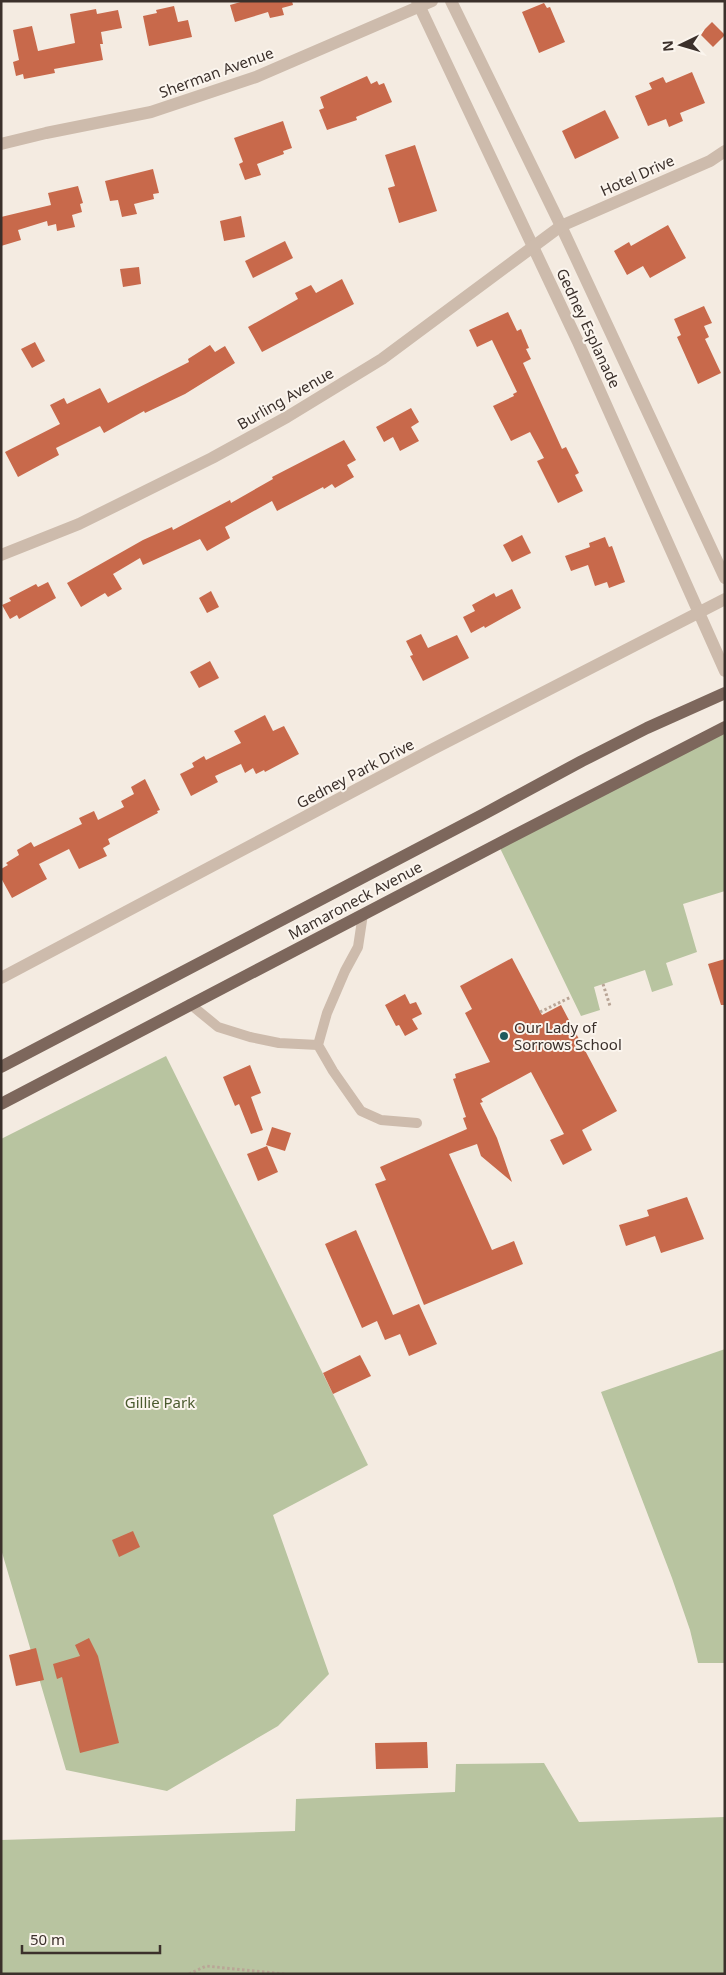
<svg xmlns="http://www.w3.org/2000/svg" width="726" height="1975" font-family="'Noto Sans',sans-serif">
<rect width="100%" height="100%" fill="#f4ebe1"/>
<g fill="#b8c4a0">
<path d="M725 728V891L683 904 697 952 666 963 673 985 652 992 645 970 594 987 600 1010 581 1016 498 844Z"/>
<path d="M166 1056 368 1465 273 1515 329 1674 278 1726 167 1791 66 1770 1 1549V1139Z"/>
<path d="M725 1349V1663H698L690 1630 672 1578 601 1392Z"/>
<path d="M544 1763 579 1822 725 1817V1974H1V1840L295 1831 296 1799 455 1792 456 1764Z"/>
</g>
<g fill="#c8694b">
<path d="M244 1H292L293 5 282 8 284 15 270 18 268 12 235 22 230 5Z"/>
<path d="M544 3 547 8 550 7 565 42 539 53 522 12Z"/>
<path d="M174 6 178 22 188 20 192 37 149 46 143 16 157 13 156 10Z"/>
<path d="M96 9 97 14 118 10 122 28 101 32 103 44H100L103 60 54 69 55 73 24 79 23 74 16 76 13 62 19 60 13 30 32 26 38 51 75 43 70 14Z"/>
<path d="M712 22 725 35 713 47 700 34Z"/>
<path d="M692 72 705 103 680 113 683 121 669 127 666 119 648 126 635 96 652 89 649 83 663 77 666 83Z"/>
<path d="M367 76 371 84 377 81 379 85 384 83 392 102 356 117 357 120 327 130 319 110 324 108 320 97Z"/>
<path d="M605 110 619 138 575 159 562 131Z"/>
<path d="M283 121 292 148 283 151 284 154 257 164 261 175 245 180 239 164 243 162 234 138Z"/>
<path d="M415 145 437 211 399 223 388 188 395 186 385 155Z"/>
<path d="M153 169 159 193 153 194 154 199 134 204 137 214 122 217 118 200 110 201 105 181Z"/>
<path d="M78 186 83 203 80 204 82 212 72 215 75 227 57 231 56 224 48 226 47 221 18 230 21 240 1 246V217L51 205 48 193Z"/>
<path d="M241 216 245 237 224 241 220 221Z"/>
<path d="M668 225 686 258 650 278 643 266 627 275 614 251 629 242 631 246Z"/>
<path d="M285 241 293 258 253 278 245 261Z"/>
<path d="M139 267 141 284 123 287 120 269Z"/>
<path d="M342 279 354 304 262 352 248 327 298 299 295 293 311 285 316 293Z"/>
<path d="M704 306 712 323 704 326 709 337 705 339 721 373 698 384 677 337 681 335 674 319Z"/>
<path d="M508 312 517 331 521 329 529 348 526 349 531 359 523 363 562 449 566 447 579 473 575 475 583 491 558 503 537 461 544 458 530 432 511 441 493 406 514 396 513 394 517 392 492 340 477 347 469 330Z"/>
<path d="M35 342 45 361 32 368 21 349Z"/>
<path d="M210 345 215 352 225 346 235 363 185 394 145 413 144 411 104 433 100 426 56 448 59 455 18 477 5 452 60 424 50 405 64 398 67 404 100 388 108 403 189 362 188 359Z"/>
<path d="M411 408 419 422 411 427 419 441 400 451 393 437 384 442 376 427Z"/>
<path d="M344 440 356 460 347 465 354 477 335 488 332 484 324 489 323 487 277 511 272 501 225 527 230 538 207 551 200 539 143 565 140 558 113 574 122 589 108 597 105 593 81 607 67 583 143 540 172 527 173 530 230 500 231 503 273 479 272 477Z"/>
<path d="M522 535 531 553 512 562 503 545Z"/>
<path d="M605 537 609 547 612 546 625 582 609 588 607 582 595 586 588 565 571 571 565 556 590 547 589 543Z"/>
<path d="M48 582 56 598 19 619 17 615 10 619 2 605 11 601 9 598 36 584 38 587Z"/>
<path d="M512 589 521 608 485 628 484 626 471 633 463 617 475 611 472 605 494 593 496 597Z"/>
<path d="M211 591 219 607 207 613 199 598Z"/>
<path d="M421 634 428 648 457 635 469 658 423 681 410 656 413 655 406 641Z"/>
<path d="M210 661 219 678 199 688 190 672Z"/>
<path d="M265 715 273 731 284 726 299 754 265 772 264 770 256 774 253 768 245 773 241 764 215 776 218 782 191 796 180 774 194 767 192 763 204 756 206 760 241 743 234 731Z"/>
<path d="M145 779 160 810 157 811 158 813 108 839 110 844 103 848 107 856 79 869 69 849 39 864 47 879 12 898 1 878V869L8 865 6 863 19 855 17 850 31 842 34 847 82 824 79 818 94 811 98 820 124 807 121 801 134 794 131 787Z"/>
<path d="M512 958 542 1015 561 1005 617 1111 582 1130 592 1150 563 1165 550 1140 564 1134 531 1072 481 1099 483 1102 480 1103 497 1138 512 1182 481 1156 477 1144 449 1154 492 1250 514 1241 523 1264 424 1305 375 1184 386 1180 380 1167 467 1129 463 1118 466 1117 453 1079 456 1078 455 1074 490 1062 465 1013 472 1009 460 986Z"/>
<path d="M725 959V1005H721L708 964Z"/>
<path d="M405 994 410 1004 416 1002 422 1014 412 1019 418 1029 405 1036 399 1025 396 1026 385 1005Z"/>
<path d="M250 1065 261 1093 251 1097 263 1130 251 1134 239 1104 235 1106 223 1077Z"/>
<path d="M272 1127 291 1133 285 1151 266 1145Z"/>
<path d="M267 1146 278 1172 258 1181 247 1154Z"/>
<path d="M687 1197 704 1239 661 1253 655 1236 626 1246 619 1225 649 1216 647 1210Z"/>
<path d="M356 1230 393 1315 419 1304 437 1344 409 1356 400 1334 385 1340 377 1321 362 1328 325 1244Z"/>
<path d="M360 1355 371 1376 333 1394 323 1373Z"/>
<path d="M133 1531 140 1547 119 1557 112 1540Z"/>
<path d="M89 1638 98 1656 119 1743 80 1753 62 1677 57 1679 53 1664 80 1656 75 1645Z"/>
<path d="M36 1648 44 1680 16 1686 9 1655Z"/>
<path d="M427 1742 428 1768 376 1769 375 1743Z"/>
</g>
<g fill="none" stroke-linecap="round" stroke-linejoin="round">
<g stroke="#b9a596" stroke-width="3" stroke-dasharray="2.5 2.5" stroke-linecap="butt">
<path d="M603 984 610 1006"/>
<path d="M540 1012 571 997"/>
<path d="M189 1974 206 1966 285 1974"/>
</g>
<g stroke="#cdbbac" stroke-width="10">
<path d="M363 914 358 947 345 971 327 1013 318 1045 333 1071 361 1111 381 1120 417 1123"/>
<path d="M190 1004 218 1027 250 1037 279 1043 318 1045"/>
</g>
<g stroke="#cdbbac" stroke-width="12">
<path d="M417 1 578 342 725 671"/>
<path d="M451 1 561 226 725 578"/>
<path d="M1 144 46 133 151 112 256 77 432 1"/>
<path d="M1 555 79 524 212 458 287 417 382 359 561 226 710 161 725 151"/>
<path d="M1 978 433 749 725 599"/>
</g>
<g stroke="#7d675c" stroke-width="12">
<path d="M1 1067 484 814 582 761 647 728 725 693"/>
<path d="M1 1104 498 844 725 727"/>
</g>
</g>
<circle fill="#1f5a5e" stroke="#fbf5ee" stroke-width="2" cx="504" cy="1036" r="5"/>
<g text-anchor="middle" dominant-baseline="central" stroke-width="4" stroke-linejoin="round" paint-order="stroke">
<g font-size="15" fill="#3b302b" stroke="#fbf5ee">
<text transform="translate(216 72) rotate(-20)">Sherman Avenue</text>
<text transform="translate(637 175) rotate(-24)">Hotel Drive</text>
<text transform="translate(589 328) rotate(65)">Gedney Esplanade</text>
<text transform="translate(285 398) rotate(-30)">Burling Avenue</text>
<text transform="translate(355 773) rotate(-28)">Gedney Park Drive</text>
<text transform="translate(355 900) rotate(-28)">Mamaroneck Avenue</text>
</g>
<g font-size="15" fill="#3b302b" stroke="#fbf5ee" text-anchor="start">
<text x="514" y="1027">Our Lady of<tspan x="514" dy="17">Sorrows School</tspan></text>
</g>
<g font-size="15" fill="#4a5a2e" stroke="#fbf5ee">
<text x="160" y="1402">Gillie Park</text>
</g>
</g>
<rect width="726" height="1975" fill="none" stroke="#3b302b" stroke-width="5"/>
<g transform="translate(681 45) rotate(265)" stroke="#fbf5ee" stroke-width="4" paint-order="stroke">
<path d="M0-4L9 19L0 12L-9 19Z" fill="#3b302b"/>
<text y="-8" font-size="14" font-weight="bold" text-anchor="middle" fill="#3b302b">N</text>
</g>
<path d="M22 1945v8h138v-8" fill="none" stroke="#3b302b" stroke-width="2.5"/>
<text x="30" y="1945" font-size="15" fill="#3b302b" stroke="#fbf5ee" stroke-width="4" paint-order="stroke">50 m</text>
</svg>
